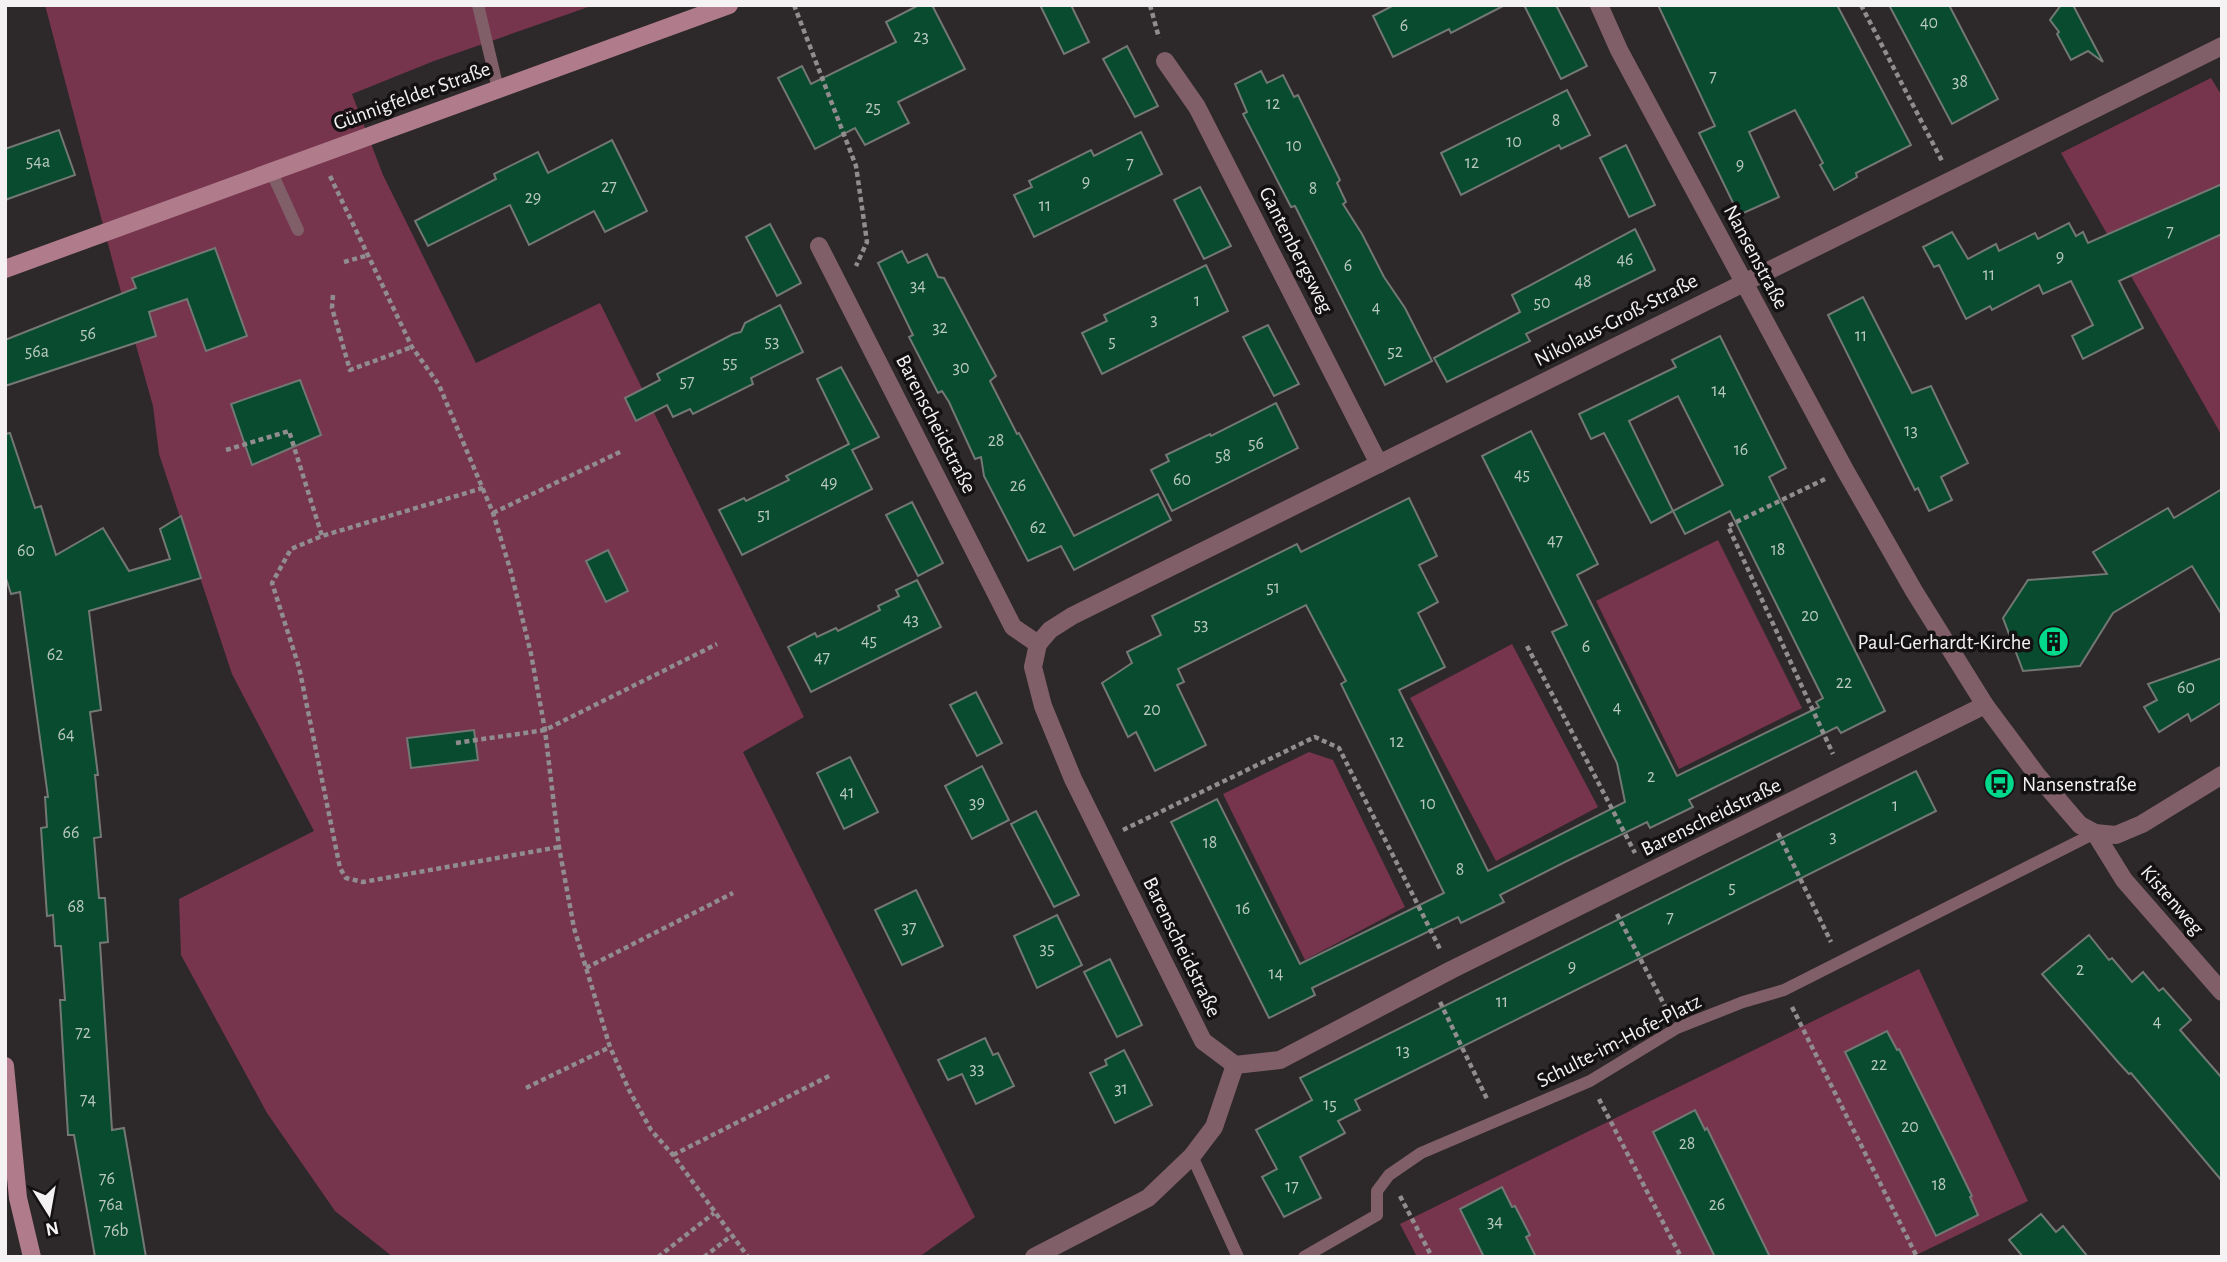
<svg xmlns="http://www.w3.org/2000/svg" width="2227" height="1262" font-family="'Alegreya Sans',sans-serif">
<rect width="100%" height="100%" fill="#2d2829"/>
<g fill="#77354d">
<path d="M45 5H594L434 61 352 94 383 175 476 363 600 303 804 717 743 752 975 1217 919 1257H393L335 1211 267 1113 181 955 179 899 314 831 232 674 159 454 153 406 116 274Z"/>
<path d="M2211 78 2222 96V436L2061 153Z"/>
<path d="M1718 540 1802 708 1679 769 1596 601Z"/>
<path d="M1512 644 1598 807 1496 861 1410 698Z"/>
<path d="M1309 752 1333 760 1405 907 1305 960 1223 794Z"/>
<path d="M1919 969 2028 1201 1912 1257H1417L1400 1224Z"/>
</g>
<g fill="#084b2f" stroke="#737875" stroke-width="2">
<path d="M919 5H932L965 69 898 102 909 123 865 145 855 128 815 149 778 78 802 66 811 84 896 42 886 22Z"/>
<path d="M1040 5H1071L1089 42 1064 54Z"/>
<path d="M1394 5H1505L1451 33 1449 29 1393 57 1373 16Z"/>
<path d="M1524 5H1556L1587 66 1561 79Z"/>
<path d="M1658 5H1837L1911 145 1856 173 1857 177 1834 190 1820 165 1823 163 1795 110 1749 132 1779 197 1739 215 1699 133 1715 126Z"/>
<path d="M1889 5H1949L1998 99 1952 124Z"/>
<path d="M2061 5H2073L2103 62 2088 51 2071 60 2057 34 2059 32 2050 20Z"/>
<path d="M1127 46 1158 106 1135 117 1103 59Z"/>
<path d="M1261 71 1267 83 1283 75 1294 97 1298 95 1340 180 1337 183 1346 202 1343 204 1362 234 1384 277 1405 308 1432 361 1385 385 1295 206 1291 207 1243 114 1247 112 1235 84Z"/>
<path d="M1567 90 1590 135 1561 149 1559 145 1461 195 1441 153Z"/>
<path d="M59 130 75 175 5 200V149Z"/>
<path d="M1141 132 1162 174 1034 237 1014 195 1032 187 1029 181 1091 150 1094 156Z"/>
<path d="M612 140 647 211 605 232 594 211 529 245 510 205 428 246 415 221 496 179 494 174 538 152 548 173Z"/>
<path d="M1626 145 1655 205 1629 217 1600 158Z"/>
<path d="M2222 184V234L2119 281 2143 328 2083 359 2072 336 2093 325 2071 281 2043 294 2039 285 1992 310 1990 306 1966 319 1939 265 1934 267 1923 247 1952 232 1968 259 1996 244 1999 251 2035 233 2038 239 2069 223 2076 236 2083 232 2088 243Z"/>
<path d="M1200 187 1231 246 1204 259 1174 200Z"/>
<path d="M770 224 801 283 777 296 746 237Z"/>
<path d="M1635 229 1655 270 1526 334 1530 341 1447 382 1434 358 1520 312 1512 295Z"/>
<path d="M215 248 247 336 206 351 187 299 149 312 156 336 5 386V340L136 288 132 278Z"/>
<path d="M902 251 908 263 927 254 938 277 944 278 996 376 990 381 1017 434 1019 433 1074 536 1158 494 1171 520 1074 570 1061 546 1028 561 984 476 981 457 975 459 949 402 942 391 938 393 909 337 913 335 878 263Z"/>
<path d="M1206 265 1228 311 1102 374 1082 333 1107 321 1104 315Z"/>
<path d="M1863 297 1912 393 1931 386 1968 463 1941 477 1952 500 1929 511 1918 488 1915 490 1828 315Z"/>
<path d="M780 305 803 352 751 378 753 384 693 414 690 409 673 417 667 405 636 421 625 398 660 380 657 374 733 334 741 332 745 323Z"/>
<path d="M1268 325 1299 384 1274 396 1243 337Z"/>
<path d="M1720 336 1786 468 1769 477 1885 711 1841 733 1837 727 1689 800 1693 807 1650 828 1647 822 1567 861 1500 895 1504 902 1461 923 1458 917 1312 988 1315 995 1269 1018 1171 822 1217 799 1300 964 1444 893 1341 684 1346 681 1306 605 1178 669 1184 682 1177 685 1206 745 1155 771 1136 732 1128 737 1102 683 1132 663 1127 652 1161 635 1152 616 1297 544 1301 552 1409 498 1437 556 1419 565 1438 602 1418 613 1445 667 1399 690 1488 871 1625 802 1617 763 1552 632 1567 625 1482 456 1531 431 1598 564 1577 575 1677 776 1819 707 1816 702 1823 698 1730 511 1685 534 1673 511 1723 485 1678 396 1629 421 1673 511 1651 523 1604 433 1591 439 1579 414 1676 367 1672 360Z"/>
<path d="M841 367 879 437 852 450 872 489 742 555 719 510 744 498 746 501 789 480 786 476 849 444 817 379Z"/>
<path d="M300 380 321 435 252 465 231 404Z"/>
<path d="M1276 403 1298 448 1172 511 1151 470 1169 461 1166 455 1210 434 1211 436Z"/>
<path d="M10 433 35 508 41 506 56 555 103 528 129 571 170 559 160 529 181 516 201 578 89 611 101 710 90 712 98 775H95L101 837 94 838 99 898H105L108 942 100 943 112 1130 124 1128 146 1257H95L74 1135H68L60 1000H65L61 946H55L53 915 47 916 41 828 47 827 45 797H48L20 592 11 594 5 575V434Z"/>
<path d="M2222 489V615L2192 566 2113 613 2080 666 2023 671 2003 618 2028 580 2107 574 2093 552 2168 508 2174 518Z"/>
<path d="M912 502 943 563 918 576 886 515Z"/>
<path d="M608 550 628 591 606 602 586 561Z"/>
<path d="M917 580 941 627 811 692 788 647 815 633 817 637 836 628 838 631 880 610 878 606 899 596 896 590Z"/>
<path d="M2222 658V702L2191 721 2188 714 2159 732 2144 707 2157 700 2148 684Z"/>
<path d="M976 692 1002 743 977 756 950 705Z"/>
<path d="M474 730 478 760 411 768 407 738Z"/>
<path d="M850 757 878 812 844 829 817 773Z"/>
<path d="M982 766 1009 820 972 839 945 786Z"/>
<path d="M1916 771 1936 811 1355 1100 1360 1110 1338 1121 1345 1133 1300 1157 1321 1198 1284 1217 1262 1177 1277 1169 1256 1130 1312 1100 1300 1078Z"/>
<path d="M1036 811 1079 895 1054 907 1011 824Z"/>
<path d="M916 890 943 946 902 965 875 910Z"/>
<path d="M1057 915 1082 965 1037 988 1014 936Z"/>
<path d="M2089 935 2109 960 2112 958 2132 982 2143 972 2159 991 2163 988 2191 1020 2180 1030 2222 1078V1181L2131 1073 2129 1074 2118 1062 2042 974Z"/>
<path d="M1110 959 1142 1025 1117 1037 1084 972Z"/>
<path d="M1887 1031 1897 1050 1899 1049 1953 1157 1972 1196 1970 1197 1978 1215 1936 1236 1845 1052Z"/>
<path d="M985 1038 993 1055 998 1053 1014 1086 976 1104 962 1074 948 1080 938 1060Z"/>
<path d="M1124 1050 1152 1105 1115 1123 1090 1073 1107 1065 1105 1060Z"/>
<path d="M1695 1110 1705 1130 1707 1128 1770 1257H1715L1653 1132Z"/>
<path d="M1502 1187 1512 1207 1515 1206 1530 1235 1526 1237 1536 1257H1484L1460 1209Z"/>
<path d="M2041 1214 2056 1232 2063 1226 2088 1257H2023L2009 1240Z"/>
</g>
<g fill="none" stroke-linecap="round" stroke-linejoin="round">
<g stroke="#918d8e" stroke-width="4.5" stroke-dasharray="5 3.5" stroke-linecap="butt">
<path d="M794 5 856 166 867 242 856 266"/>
<path d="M1150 5 1159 38"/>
<path d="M1861 5 1942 161"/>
<path d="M330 176 412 347 439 385 493 513 511 572 531 654 545 730 559 847 574 928 610 1047 629 1090 651 1130 673 1155 748 1257"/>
<path d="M344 262 369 255"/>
<path d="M333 295 332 308 350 370 412 347"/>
<path d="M226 450 289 431 322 536"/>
<path d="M1825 479 1728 526 1833 754"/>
<path d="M483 488 322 536 291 549 272 583 299 667 340 868 346 878 363 882 559 847"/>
<path d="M493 513 622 451"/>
<path d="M1527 646 1635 853"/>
<path d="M456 743 545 730 717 644"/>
<path d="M1123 830 1315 737 1339 748 1440 949"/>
<path d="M1778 833 1831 942"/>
<path d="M1617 914 1668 1012"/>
<path d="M586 968 733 893"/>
<path d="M1440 1002 1488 1101"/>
<path d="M1792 1007 1917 1257"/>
<path d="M526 1088 610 1047"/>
<path d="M1599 1099 1681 1257"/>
<path d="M673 1155 831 1075"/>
<path d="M1400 1196 1432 1257"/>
<path d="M658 1257 714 1213"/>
<path d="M704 1257 731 1236"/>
</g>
<g stroke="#805f69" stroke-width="12">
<path d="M478 5 498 89"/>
<path d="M271 171 298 230"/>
<path d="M1192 1156 1238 1257"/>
<path d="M1304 1257 1377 1215V1191L1389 1175 1421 1153 1590 1081 1677 1028 1743 1002 1784 990 2095 833"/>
</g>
<g stroke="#805f69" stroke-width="18">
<path d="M1599 5 1619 50 1845 470 1914 591 1985 705 2037 775 2080 825 2095 833 2116 835 2142 824 2222 775"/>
<path d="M1165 61 1197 107 1379 464"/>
<path d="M819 246 1013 627 1038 644"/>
<path d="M1038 644 1050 630 1072 616 2222 46"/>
<path d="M1038 644 1033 667 1043 706 1073 779 1203 1041 1235 1065 1280 1060 1451 970 1985 705"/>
<path d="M2095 833 2124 880 2222 992"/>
<path d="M1034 1257 1148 1198 1192 1156 1214 1127 1235 1065"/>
</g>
<g stroke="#b07c8c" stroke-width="18">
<path d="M5 269 729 5"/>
<path d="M5 1066 18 1198 32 1257"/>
</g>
</g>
<defs>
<symbol id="building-disc" viewBox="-11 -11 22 22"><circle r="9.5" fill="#00d98c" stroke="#141112"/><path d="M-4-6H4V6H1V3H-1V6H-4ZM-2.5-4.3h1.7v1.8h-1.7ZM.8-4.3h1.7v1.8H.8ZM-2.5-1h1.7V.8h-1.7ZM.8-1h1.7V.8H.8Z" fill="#111"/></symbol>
<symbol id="bus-disc" viewBox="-11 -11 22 22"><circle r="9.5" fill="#00d98c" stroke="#141112"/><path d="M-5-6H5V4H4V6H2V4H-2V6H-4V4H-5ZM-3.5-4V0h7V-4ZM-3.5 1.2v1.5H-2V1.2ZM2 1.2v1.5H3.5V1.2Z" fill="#111"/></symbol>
</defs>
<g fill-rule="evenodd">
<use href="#building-disc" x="2036" y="624" width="35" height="35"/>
<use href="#bus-disc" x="1982" y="766" width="35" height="35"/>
</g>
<g text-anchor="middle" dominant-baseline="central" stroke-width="7" stroke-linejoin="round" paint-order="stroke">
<g font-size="18" fill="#bac8c2">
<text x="1929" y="23">40</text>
<text x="1404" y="26">6</text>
<text x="921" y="37">23</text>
<text x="1713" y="77">7</text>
<text x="1960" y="82">38</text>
<text x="1273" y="104">12</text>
<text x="873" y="108">25</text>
<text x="1556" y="121">8</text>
<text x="1514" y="142">10</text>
<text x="1294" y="146">10</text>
<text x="38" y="162">54a</text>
<text x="1472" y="163">12</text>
<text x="1130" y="164">7</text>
<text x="1740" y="165">9</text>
<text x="1086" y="182">9</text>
<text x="609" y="187">27</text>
<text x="1313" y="189">8</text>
<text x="533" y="198">29</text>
<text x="1045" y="206">11</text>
<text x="2170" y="232">7</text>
<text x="2060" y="257">9</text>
<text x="1625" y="260">46</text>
<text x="1348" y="266">6</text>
<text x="1989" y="275">11</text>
<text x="1583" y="282">48</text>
<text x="918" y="286">34</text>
<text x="1197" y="301">1</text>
<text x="1542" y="303">50</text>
<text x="1376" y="308">4</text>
<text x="1154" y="320">3</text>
<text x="940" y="328">32</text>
<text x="88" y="334">56</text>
<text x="1861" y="336">11</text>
<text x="772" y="342">53</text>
<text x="1112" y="342">5</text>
<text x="37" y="352">56a</text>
<text x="1395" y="352">52</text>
<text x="730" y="363">55</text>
<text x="961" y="368">30</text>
<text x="687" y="382">57</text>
<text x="1719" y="391">14</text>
<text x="1911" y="431">13</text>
<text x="996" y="441">28</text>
<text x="1256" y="444">56</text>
<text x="1741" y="450">16</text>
<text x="1223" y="456">58</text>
<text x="1522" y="475">45</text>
<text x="1182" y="480">60</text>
<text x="829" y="483">49</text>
<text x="1018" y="486">26</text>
<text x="764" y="515">51</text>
<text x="1038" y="528">62</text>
<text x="1555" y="541">47</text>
<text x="1778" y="550">18</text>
<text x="26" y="551">60</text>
<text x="1273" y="588">51</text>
<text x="1810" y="616">20</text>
<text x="911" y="620">43</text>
<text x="1201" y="625">53</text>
<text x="869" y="641">45</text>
<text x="1586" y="647">6</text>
<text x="55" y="655">62</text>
<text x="822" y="658">47</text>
<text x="1844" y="683">22</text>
<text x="2186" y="688">60</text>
<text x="1617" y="708">4</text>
<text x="1152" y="710">20</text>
<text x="66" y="735">64</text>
<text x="1397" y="742">12</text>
<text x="1651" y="777">2</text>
<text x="847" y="793">41</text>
<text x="977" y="803">39</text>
<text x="1428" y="804">10</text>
<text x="1895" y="806">1</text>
<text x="71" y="833">66</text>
<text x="1833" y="837">3</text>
<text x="1210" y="843">18</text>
<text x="1460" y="870">8</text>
<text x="1732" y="888">5</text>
<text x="76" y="907">68</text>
<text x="1243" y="909">16</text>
<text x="1670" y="918">7</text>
<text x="909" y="928">37</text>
<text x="1047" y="949">35</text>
<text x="1572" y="967">9</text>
<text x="2080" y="970">2</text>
<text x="1276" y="974">14</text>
<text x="1502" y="1002">11</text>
<text x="2157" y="1022">4</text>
<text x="83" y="1033">72</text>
<text x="1403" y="1051">13</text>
<text x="1879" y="1065">22</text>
<text x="977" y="1069">33</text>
<text x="1121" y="1089">31</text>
<text x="88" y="1100">74</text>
<text x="1330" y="1105">15</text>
<text x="1910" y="1127">20</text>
<text x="1687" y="1144">28</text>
<text x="107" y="1179">76</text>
<text x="1939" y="1185">18</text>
<text x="1292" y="1187">17</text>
<text x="111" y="1205">76a</text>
<text x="1717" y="1205">26</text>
<text x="1495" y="1222">34</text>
<text x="116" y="1231">76b</text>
</g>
<g font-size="21" fill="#f5f2f3" stroke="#141112">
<text transform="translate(412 96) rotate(-20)">Günnigfelder Straße</text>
<text transform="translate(1296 250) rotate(63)">Gantenbergsweg</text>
<text transform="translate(1756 257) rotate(62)">Nansenstraße</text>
<text transform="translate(1616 320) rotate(-27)">Nikolaus-Groß-Straße</text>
<text transform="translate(936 424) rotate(63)">Barenscheidstraße</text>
<text transform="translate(1711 817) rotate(-26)">Barenscheidstraße</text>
<text transform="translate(2172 900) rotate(49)">Kistenweg</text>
<text transform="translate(1182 947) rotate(64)">Barenscheidstraße</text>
<text transform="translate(1619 1041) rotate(-27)">Schulte-im-Hofe-Platz</text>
</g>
<g font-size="21" fill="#f5f2f3" stroke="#141112" text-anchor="end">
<text x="2031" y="642">Paul-Gerhardt-Kirche</text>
<text x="2022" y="784" text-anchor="start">Nansenstraße</text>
</g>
</g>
<rect width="2227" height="1262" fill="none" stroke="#f5f2f3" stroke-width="14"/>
<g transform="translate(49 1213) rotate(169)" stroke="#141112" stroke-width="5" paint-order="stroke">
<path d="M0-5L12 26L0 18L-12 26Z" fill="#f5f2f3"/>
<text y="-10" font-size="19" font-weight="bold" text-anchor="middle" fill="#f5f2f3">N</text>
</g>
</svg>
